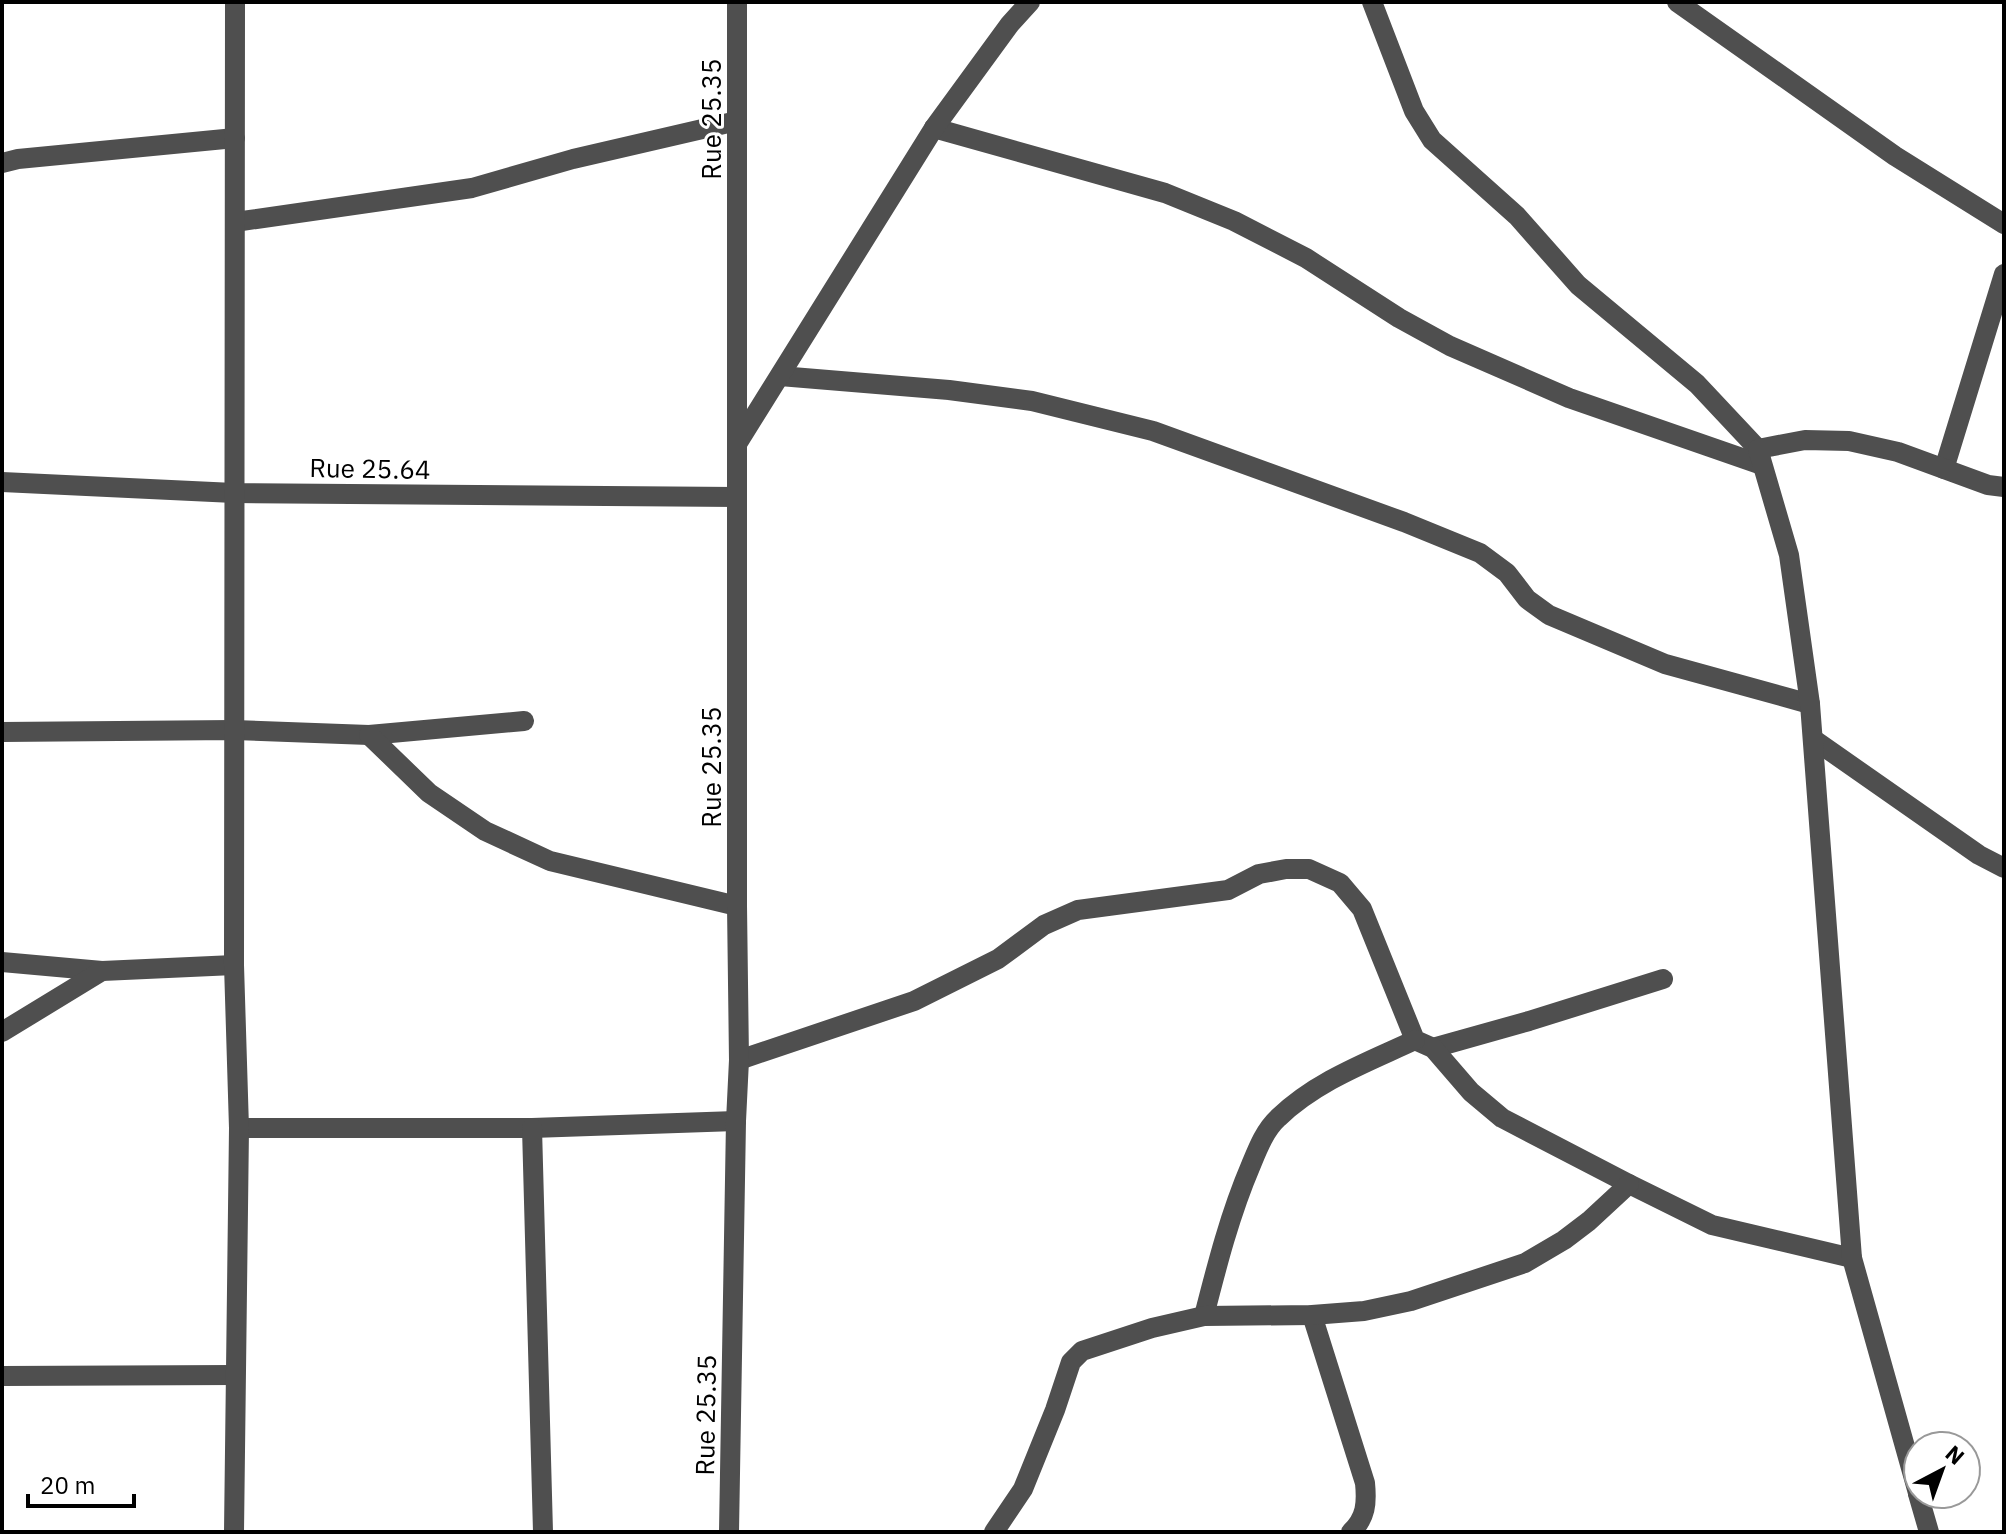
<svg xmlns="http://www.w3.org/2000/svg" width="2006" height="1534" font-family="'IBM Plex Sans',sans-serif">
<rect width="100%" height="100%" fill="#fff"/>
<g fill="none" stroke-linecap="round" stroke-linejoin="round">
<g stroke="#4f4f4f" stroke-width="20">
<path d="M1372 2 1414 111 1432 140 1517 216 1578 285 1697 384 1758 449"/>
<path d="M1677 2 1895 156 2004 224"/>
<path d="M934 128 1165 193 1234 221 1306 258 1399 318 1450 346 1569 398 1762 465"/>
<path d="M2 163 18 159 235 138"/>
<path d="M235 222 472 188 573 159 737 121"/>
<path d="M780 376 949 390 1032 401 1153 431 1404 522 1480 553 1507 573 1527 599 1549 615 1665 664 1810 704"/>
<path d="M737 444 934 128 1010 24 1030 2"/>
<path d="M1944 469 2004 274"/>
<path d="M2 482 234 493 737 497"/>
<path d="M2 732 234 730 369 735 524 721"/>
<path d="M369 735 429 793 485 831 550 861 737 906"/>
<path d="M1813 739 1979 855 2004 868"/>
<path d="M2 962 102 971"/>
<path d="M2 1032 102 971 234 965"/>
<path d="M1433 1048 1529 1021 1663 979"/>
<path d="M739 1060 914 1001 998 959 1044 925 1078 910 1228 890 1259 874 1286 869H1309L1340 883 1362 909 1415 1040 1433 1048 1471 1092 1502 1118 1629 1184 1712 1225 1852 1258"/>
<path d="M239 1128H532L736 1121"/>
<path d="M532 1128 543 1532"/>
<path d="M1312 1315 1365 1483C1367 1503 1366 1518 1351 1532"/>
<path d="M1204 1316C1217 1265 1230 1214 1251 1165 1258 1148 1265 1130 1278 1118 1316 1081 1368 1062 1415 1040"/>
<path d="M2 1376 235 1375"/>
<path d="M1918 1493 1852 1258 1810 704 1789 555 1758 449 1805 440 1849 441 1898 452 1988 485 2004 487"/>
<path d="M1918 1494 1929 1532"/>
<path d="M234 1532 239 1128 234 965 235 2"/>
<path d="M729 1532 736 1121 739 1060 737 906V2"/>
<path d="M994 1532 1023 1489 1055 1410 1071 1362 1082 1351 1152 1328 1204 1316 1312 1315 1364 1311 1411 1301 1525 1263 1564 1240 1589 1221 1629 1184"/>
</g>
</g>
<g text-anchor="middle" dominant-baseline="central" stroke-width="6" stroke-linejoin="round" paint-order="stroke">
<g font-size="26" fill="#000" stroke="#fff">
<text transform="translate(711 119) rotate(-90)">Rue 25.35</text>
<text transform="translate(370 468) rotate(1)">Rue 25.64</text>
<text transform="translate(711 767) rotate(-90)">Rue 25.35</text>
<text transform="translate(705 1415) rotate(-89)">Rue 25.35</text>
</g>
</g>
<rect width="2006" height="1534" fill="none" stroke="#000000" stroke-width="8"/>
<g transform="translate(1942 1470) rotate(41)"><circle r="38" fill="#ffffff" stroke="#999999" stroke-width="2"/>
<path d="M0-6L14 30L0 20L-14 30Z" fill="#000000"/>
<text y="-12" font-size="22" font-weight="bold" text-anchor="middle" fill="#000000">N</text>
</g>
<path d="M28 1494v12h106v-12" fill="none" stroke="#000000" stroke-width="4"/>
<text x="40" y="1494" font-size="24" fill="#000000" stroke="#ffffff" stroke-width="6" paint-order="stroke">20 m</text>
</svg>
